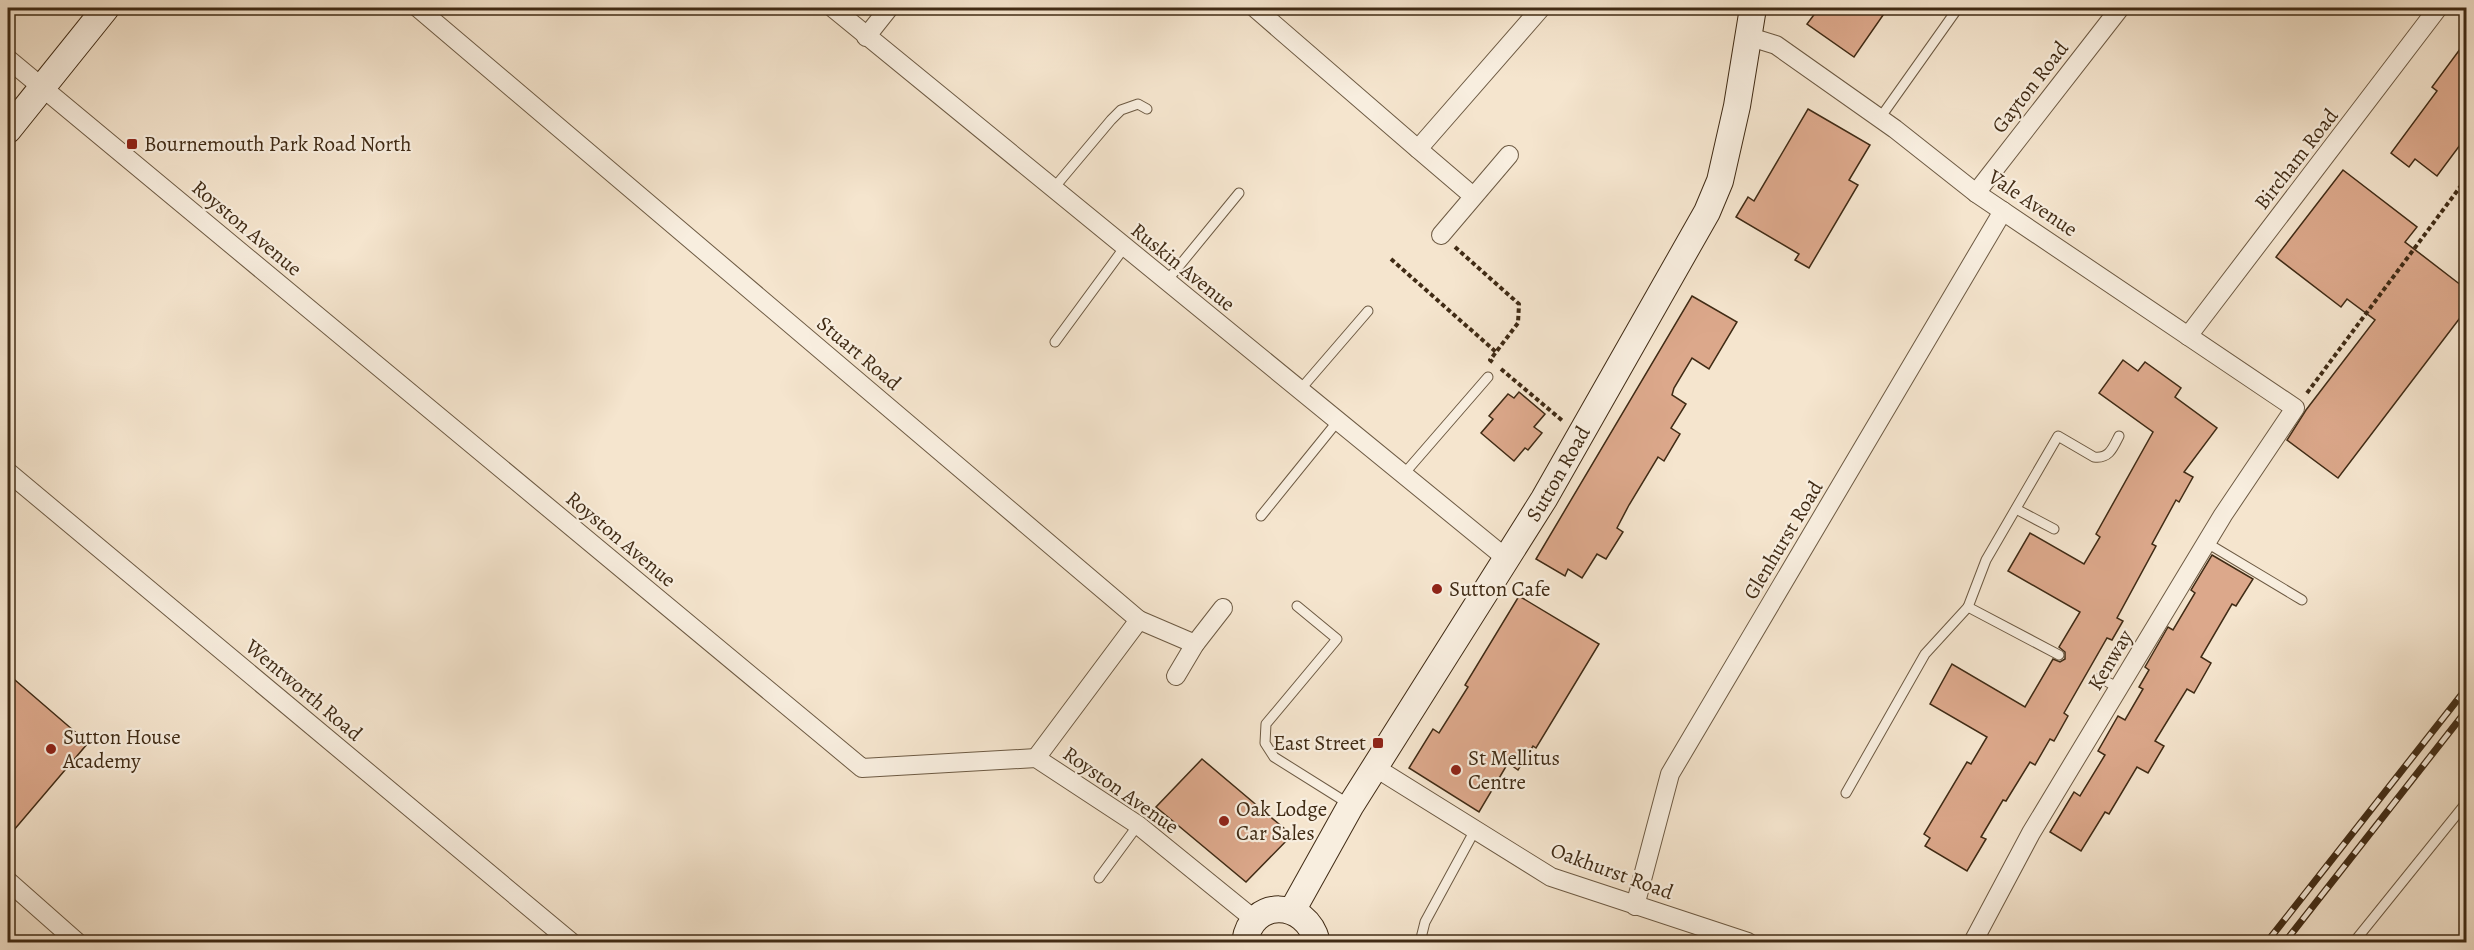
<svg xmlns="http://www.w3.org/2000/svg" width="2474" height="950" font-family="Alegreya,serif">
<rect width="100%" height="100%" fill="#f5e5ce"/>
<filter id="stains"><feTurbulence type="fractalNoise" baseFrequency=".00333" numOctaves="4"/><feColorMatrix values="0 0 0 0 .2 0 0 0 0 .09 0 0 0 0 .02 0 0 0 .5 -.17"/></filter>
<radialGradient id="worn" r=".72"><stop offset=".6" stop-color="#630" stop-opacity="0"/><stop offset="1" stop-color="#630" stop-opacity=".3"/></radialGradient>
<g fill="#dca88b" stroke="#402b15" stroke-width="1.5">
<path d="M1819 8H1888L1854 57 1807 24Z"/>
<path d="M2466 41V137L2437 176 2415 159 2409 167 2391 153 2437 91 2432 87Z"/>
<path d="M1808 109 1870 145 1849 180 1858 185 1809 268 1795 260 1799 254 1736 217 1748 197 1754 201Z"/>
<path d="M2343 170 2417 227 2405 242 2466 289V310L2338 478 2287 440 2306 410 2375 320 2347 299 2341 307 2276 257Z"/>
<path d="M1692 296 1737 322 1709 369 1692 358 1674 388 1672 395 1686 404 1671 428 1680 434 1664 461 1658 457 1629 505 1617 528 1623 532 1606 559 1597 554 1582 578 1568 569 1565 576 1536 559Z"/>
<path d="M2123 360 2138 371 2145 362 2181 388 2175 397 2217 428 2184 472 2193 477 2179 502 2176 500 2152 544 2156 546 2117 618 2123 621 2112 640 2107 638 2064 713 2068 716 2054 741 2050 739 2035 765 2030 762 2006 801 2003 800 1981 837 1986 839 1967 871 1925 846 1930 838 1924 834 1967 762 1971 764 1987 737 1930 704 1952 664 2025 707 2053 659 2060 662 2065 659V652L2059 647 2080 612 2008 571 2030 533 2084 564 2100 537 2096 534 2153 432 2099 393Z"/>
<path d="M1519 392 1545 414 1534 427 1542 433 1528 450 1525 448 1514 461 1481 433 1493 419 1489 416 1508 394 1514 398Z"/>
<path d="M2212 555 2253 579 2236 606 2232 604 2201 657 2211 663 2194 693 2187 689 2155 741 2164 746 2148 773 2137 767 2109 814 2105 812 2081 851 2050 832 2074 792 2080 796 2105 755 2098 751 2118 716 2125 720 2143 689 2139 687 2149 670 2145 667 2168 627 2173 630 2195 593 2191 590Z"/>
<path d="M1519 596 1599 644 1536 748 1533 746 1518 770 1508 763 1479 812 1409 768 1433 729 1439 733 1468 687 1465 685Z"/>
<path d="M8 674 88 743 8 837Z"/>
<path d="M1202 759 1292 835 1246 882 1156 807Z"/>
</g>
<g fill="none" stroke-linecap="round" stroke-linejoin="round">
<defs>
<g id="lane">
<path d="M1880 118 1958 8"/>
<path d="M1053 189 1111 120 1121 110 1138 104 1147 109"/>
<path d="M1166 282 1239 193"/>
<path d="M1055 342 1124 248"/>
<path d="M1299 391 1368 311"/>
<path d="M1403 475 1488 377"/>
<path d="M2016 509 2054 529"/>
<path d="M1261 516 1337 422"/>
<path d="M2207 543 2302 600"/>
<path d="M1297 606 1337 639 1266 724 1265 743 1274 757 1349 804"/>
<path d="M1968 607 1986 560 2058 436 2094 457C2109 459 2113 448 2119 436"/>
<path d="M2100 678 2119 688"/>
<path d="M1846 793 1925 654 1968 607 2059 655"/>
<path d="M1099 878 1138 825"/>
<path d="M1420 942 1425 922 1475 830"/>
<path d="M2354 942 2466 803"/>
</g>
<g id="street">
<path d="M418 8 1139 620 1036 758"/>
<path d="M833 8 1507 559"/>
<path d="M1255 8 1418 149 1541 8"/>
<path d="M1747 36 1776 45 1895 129 1976 193 2295 408 2223 515 2031 833 1973 942"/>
<path d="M866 37 889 8"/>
<path d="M8 59 862 768 1036 758 1138 825 1255 920"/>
<path d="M1418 149 1473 196"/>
<path d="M1976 193 2120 8"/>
<path d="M1441 235 1509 155"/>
<path d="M2188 336 2438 8"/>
<path d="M8 472 571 942"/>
<path d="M1139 620 1195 644"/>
<path d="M1176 676 1195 644 1223 608"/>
<path d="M1376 768 1551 877 1748 942"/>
<path d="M8 881 77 942"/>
<path d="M1635 906 1670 774 2003 211"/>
</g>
<g id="secondary">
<path d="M8 130 106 8"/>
<path id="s1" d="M1292 911 1351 805 1544 499 1707 212 1720 181 1737 106 1753 8"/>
<path d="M1245 942C1251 898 1306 899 1317 942"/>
</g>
</defs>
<use href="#lane" stroke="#6d5a43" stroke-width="11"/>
<use href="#street" stroke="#6d5a43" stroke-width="20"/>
<use href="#secondary" stroke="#402b15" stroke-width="28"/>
<g stroke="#402b15" stroke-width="4" stroke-dasharray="4.5 3" stroke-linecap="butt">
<path d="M1455 247 1519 304 1518 323 1490 360 1495 364"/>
<path d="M1391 259 1496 352"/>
<path d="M1501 369 1564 422"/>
<path d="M2307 393 2466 179"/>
</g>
<use href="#lane" stroke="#f8eedf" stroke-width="9"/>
<use href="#street" stroke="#f8eedf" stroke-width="18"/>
<use href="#secondary" stroke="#f8eedf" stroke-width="26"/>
<defs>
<g id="rail">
<path d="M2267 942 2466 689"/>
<path d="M2285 942 2466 711"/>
</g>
</defs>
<use href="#rail" stroke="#402b15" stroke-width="7"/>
<use href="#rail" stroke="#f8eedf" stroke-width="4.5" stroke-dasharray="14" stroke-linecap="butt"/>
</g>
<g fill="#8f2418" stroke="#f8eedf" stroke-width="2">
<rect x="126" y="138" width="12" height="12" rx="3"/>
<circle cx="1437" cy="589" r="6"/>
<rect x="1372" y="737" width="12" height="12" rx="3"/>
<circle cx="51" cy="749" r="6"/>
<circle cx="1456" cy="770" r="6"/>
<circle cx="1224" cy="821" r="6"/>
</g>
<g text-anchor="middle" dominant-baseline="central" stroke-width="4.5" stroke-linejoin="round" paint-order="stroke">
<g font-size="21" fill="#402b15" stroke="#f8eedf">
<text transform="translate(2030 87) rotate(-52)">Gayton Road</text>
<text transform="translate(2296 159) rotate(-52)">Bircham Road</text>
<text transform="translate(2033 203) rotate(34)">Vale Avenue</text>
<text transform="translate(247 228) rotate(40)">Royston Avenue</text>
<text transform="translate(1183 267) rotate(39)">Ruskin Avenue</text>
<text transform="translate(859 353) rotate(40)">Stuart Road</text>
<text stroke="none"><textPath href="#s1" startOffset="512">Sutton Road</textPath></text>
<text transform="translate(621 539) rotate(40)">Royston Avenue</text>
<text transform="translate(1783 540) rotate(-59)">Glenhurst Road</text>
<text transform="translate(2110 660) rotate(-59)">Kenway</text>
<text transform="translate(304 690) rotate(40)">Wentworth Road</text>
<text transform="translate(1121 790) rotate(35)">Royston Avenue</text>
<text transform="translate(1612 871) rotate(20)">Oakhurst Road</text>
</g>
<g font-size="21" fill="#402b15" stroke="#f8eedf" text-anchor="start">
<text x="144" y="144">Bournemouth Park Road North</text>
<text x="1449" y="589">Sutton Cafe</text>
<text x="63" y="737">Sutton House<tspan x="63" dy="24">Academy</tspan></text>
<text x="1366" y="743" text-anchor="end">East Street</text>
<text x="1468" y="758">St Mellitus<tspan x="1468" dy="24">Centre</tspan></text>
<text x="1236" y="809">Oak Lodge<tspan x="1236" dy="24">Car Sales</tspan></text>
</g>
</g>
<rect width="2474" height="950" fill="none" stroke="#f5e5ce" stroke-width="30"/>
<rect x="9" y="9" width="2456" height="932" fill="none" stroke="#402b15" stroke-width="3"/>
<rect x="15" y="15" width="2444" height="920" fill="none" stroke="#402b15" stroke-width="1.5"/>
<rect width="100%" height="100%" filter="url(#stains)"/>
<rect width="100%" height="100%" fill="url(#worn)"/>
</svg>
